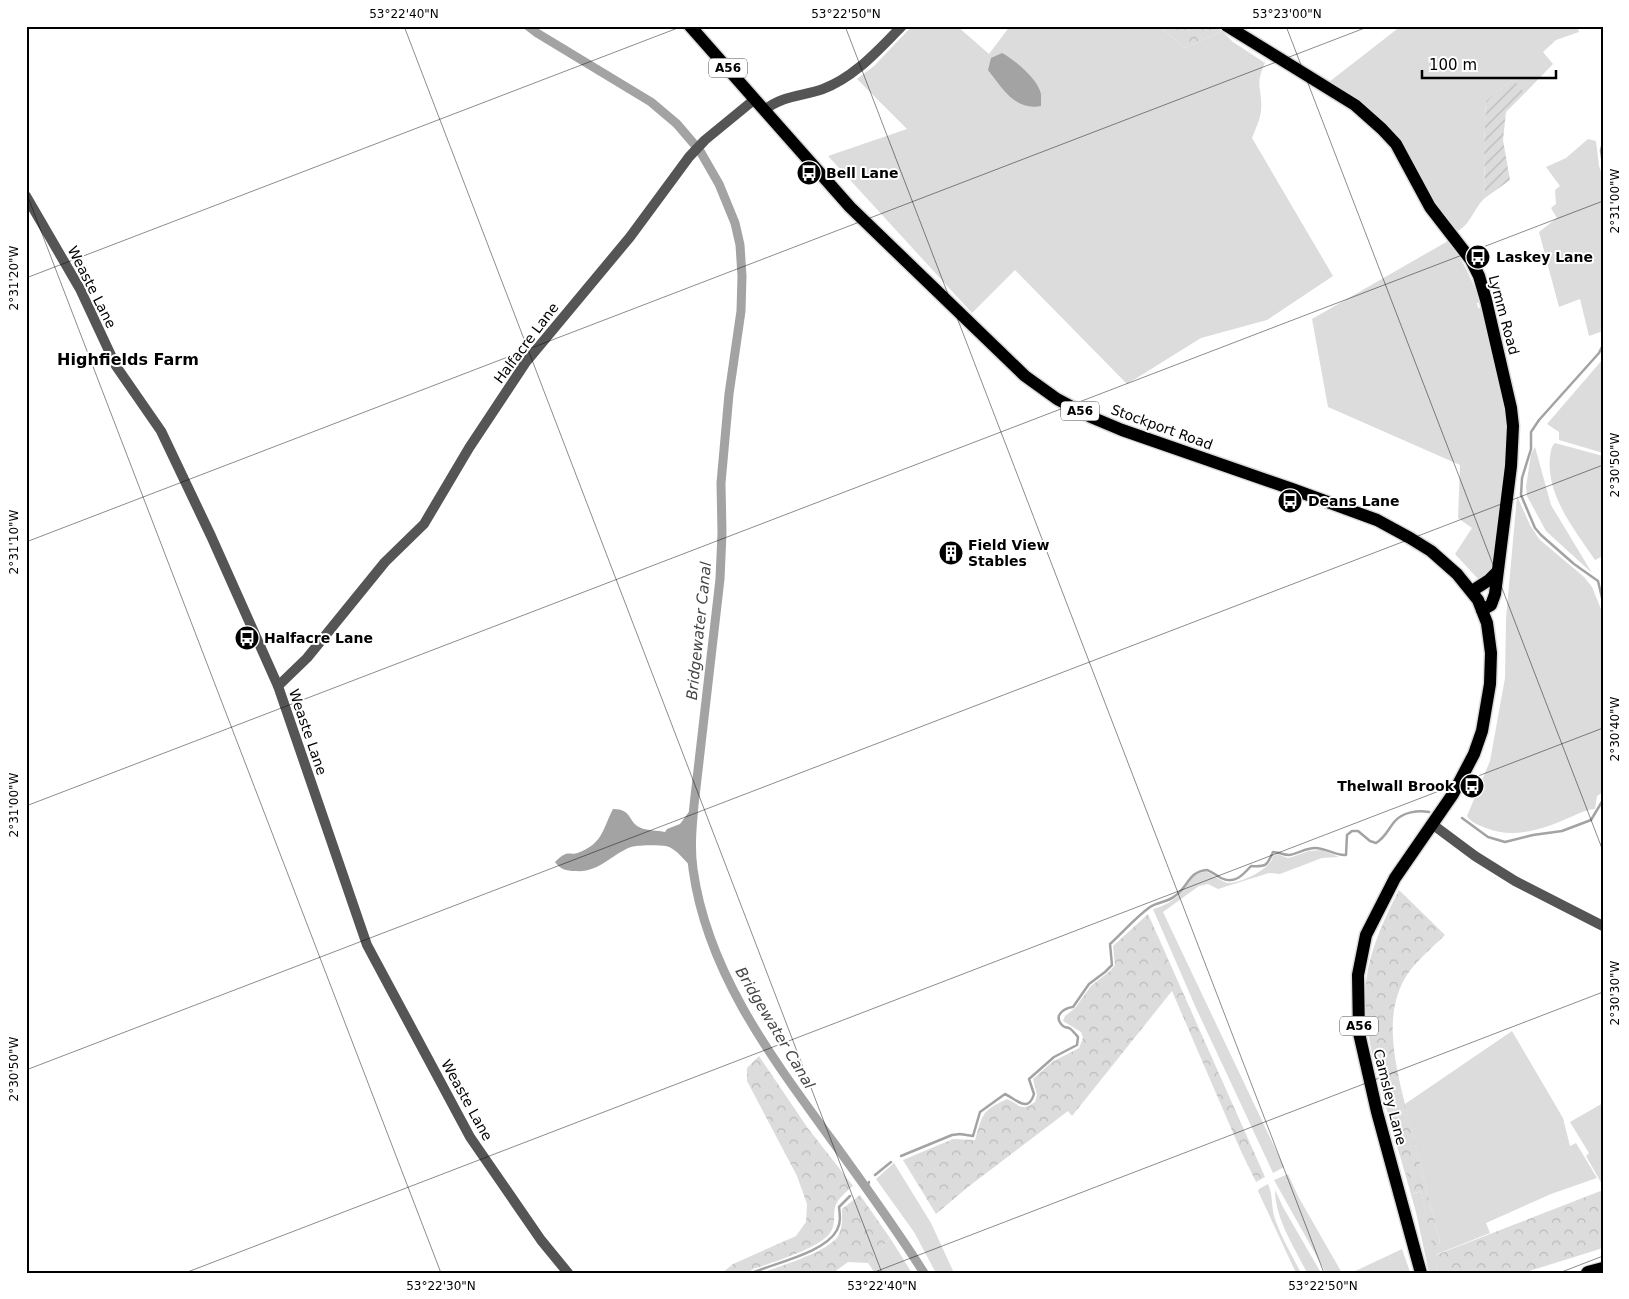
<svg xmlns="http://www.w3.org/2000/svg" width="1629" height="1299" font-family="'DejaVu Sans',sans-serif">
<defs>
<pattern id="forest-crowns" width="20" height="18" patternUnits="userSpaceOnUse" patternTransform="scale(1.25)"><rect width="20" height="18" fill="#dcdcdc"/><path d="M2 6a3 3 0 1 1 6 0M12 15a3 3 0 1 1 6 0" fill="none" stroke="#bbb"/></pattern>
<pattern id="garden-furrows" width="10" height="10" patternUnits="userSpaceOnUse" patternTransform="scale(1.25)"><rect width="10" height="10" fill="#dcdcdc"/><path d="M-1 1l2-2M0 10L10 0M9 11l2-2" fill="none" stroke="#bbb"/></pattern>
</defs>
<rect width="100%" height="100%" fill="#fff"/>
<g fill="#dcdcdc" fill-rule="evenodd">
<path d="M912 26H957L989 54 1010 26H1159L1185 48 1222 31 1233 42 1265 63C1254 86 1263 89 1261 111 1260 120 1255 130 1252 138L1333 276 1267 320 1201 338 1127 384 1015 270 972 313 828 156 907 129 857 79 874 66Z"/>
<path d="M1401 26H1577L1579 32 1556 40 1543 52 1553 64 1525 93 1512 80 1486 101 1484 147 1485 198C1473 209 1471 225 1456 232L1435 202 1401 139 1382 120 1329 82Z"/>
<path d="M1588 139 1596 141 1599 166 1603 177V331L1589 336 1580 299 1559 307 1539 232 1557 218 1551 208 1556 204 1555 190 1560 186 1546 167 1566 158Z"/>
<path d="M1448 241C1463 260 1472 279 1480 302L1477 303 1478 308 1482 307 1495 361 1507 425 1506 459 1493 574 1481 582 1455 554 1472 528 1458 518 1460 465 1328 407 1312 319Z"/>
<path d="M1603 359V453L1559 440V432L1547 424Z"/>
<path d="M1555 443 1603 456V556L1595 560C1575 530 1546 496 1550 457 1551 451 1551 447 1555 443Z"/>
<path d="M1535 447 1551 505 1592 573 1546 531 1527 496 1526 487 1531 454Z"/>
<path d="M1517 496 1530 525 1539 539 1584 577 1592 587 1603 614V792L1597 796 1595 809C1584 810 1576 815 1566 819 1541 830 1512 839 1486 828 1479 825 1471 823 1467 816L1490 761 1505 678 1506 619Z"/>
<path d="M1322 850 1339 857 1322 858 1280 874 1269 873 1218 889 1208 884 1199 886 1163 912 1284 1167 1273 1173 1196 1008 1153 909C1162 907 1171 902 1178 896 1188 887 1191 871 1207 872 1214 875 1221 882 1228 883 1241 883 1271 869 1273 856L1277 854 1288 858 1292 857 1309 851Z"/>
<path d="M1512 1031 1563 1118 1570 1146 1576 1143 1597 1178 1551 1194 1486 1223 1490 1233 1435 1255 1438 1273H1429L1416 1212 1384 1100 1402 1092 1405 1104ZM1405 1105 1440 1242 1435 1254 1421 1191 1413 1194 1392 1119 1402 1115Z"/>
<path d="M1603 1103V1186L1586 1156 1589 1153 1570 1122Z"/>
<path d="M894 1163 931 1223 954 1273H936L914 1232 876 1179Z"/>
<path d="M1288 1174 1299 1198 1342 1273H1326L1274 1180Z"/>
<path d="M1268 1184C1273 1194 1271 1207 1275 1219 1281 1237 1292 1255 1301 1273H1296L1258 1191 1259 1189Z"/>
<path d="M1275 1190 1283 1207 1321 1273H1307C1295 1248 1275 1219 1275 1190Z"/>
<path d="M890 1238 912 1273H875L868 1263Z"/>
<path d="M1402 1249 1410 1272 1351 1273Z"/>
</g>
<g fill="url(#forest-crowns)">
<path d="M1159 26H1215L1222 31 1185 48Z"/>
<path d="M1399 890 1445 935C1431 949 1413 963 1404 980 1385 1015 1394 1056 1402 1092L1384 1100C1376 1068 1366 1036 1365 1003 1364 962 1381 925 1399 890Z"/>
<path d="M1148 914 1265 1177 1256 1182 1240 1149 1172 991 1072 1116 1068 1111 968 1187 936 1214 903 1160 953 1139 975 1140C983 1114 981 1111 1007 1099 1021 1105 1020 1112 1035 1102L1037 1095 1033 1079 1052 1062 1079 1048 1083 1038 1081 1032 1063 1021 1065 1016 1075 1008 1091 986 1110 971 1115 965 1113 946Z"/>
<path d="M759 1056 807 1127 853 1186C846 1192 838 1198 835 1207 833 1215 836 1225 830 1233 820 1248 771 1263 753 1269L748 1273H722L733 1264 796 1236 806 1222 807 1204 797 1176 747 1081V1068Z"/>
<path d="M1405 1104 1440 1242 1436 1255 1603 1190V1248L1523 1273H1438L1421 1191 1412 1194 1392 1119 1402 1115Z"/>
<path d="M860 1195 890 1238 868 1263 848 1262 833 1273H761C778 1267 830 1251 838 1236 843 1227 842 1218 842 1209Z"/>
</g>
<path fill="url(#garden-furrows)" d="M1513 79 1525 93 1506 112 1503 140 1510 180 1485 198 1484 147 1486 101Z"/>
<g fill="#a3a3a3">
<path d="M1002 53C1015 60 1038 79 1041 94 1041 98 1041 102 1041 106 1015 111 1002 88 988 70L991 58Z"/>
<path d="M694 805 691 839 693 869C686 862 676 848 666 846 658 845 639 845 631 847 612 854 599 873 575 871 566 871 560 869 555 862 569 848 568 857 580 852 603 843 603 828 613 809 633 809 627 822 641 828 648 831 658 830 665 832L667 829 680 824Z"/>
</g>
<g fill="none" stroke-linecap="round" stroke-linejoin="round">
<g stroke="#a3a3a3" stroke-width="2.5">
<path d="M1603 143 1601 150 1603 165"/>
<path d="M1603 345 1599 353 1539 420 1531 432V449L1522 478 1521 495 1535 528 1541 535 1574 564 1598 581 1603 602"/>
<path d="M1462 818 1488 837 1505 842 1533 835 1562 831 1591 820 1603 800"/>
<path d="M901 1156 952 1135 960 1134 973 1136 980 1112 1005 1094C1016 1099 1028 1114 1034 1094L1029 1079 1054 1057 1077 1045 1078 1037C1075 1034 1073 1030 1069 1028 1064 1026 1065 1029 1061 1024 1054 1015 1064 1008 1073 1007L1089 984 1105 972 1112 965 1110 944C1123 932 1136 917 1150 907 1158 902 1168 902 1175 896 1188 887 1189 871 1207 870 1212 872 1216 875 1221 878 1234 885 1243 875 1251 866 1266 867 1267 866 1273 852 1279 852 1283 855 1289 855 1298 854 1305 848 1315 848 1327 848 1335 856 1346 855L1347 835 1352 831H1358L1370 841 1376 843C1386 837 1388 829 1395 821 1403 812 1418 810 1429 812"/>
<path d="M875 1175 891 1162"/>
<path d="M868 1185 869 1182"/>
<path d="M752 1273C774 1263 825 1253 837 1230 841 1223 840 1215 839 1207L850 1196"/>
</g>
<path stroke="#a3a3a3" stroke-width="9" d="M528 26 537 33 651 102 677 124 700 151 719 184 735 223 740 245 742 276 741 311 729 394 721 483 722 533 720 579 694 805C692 827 690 848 693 869 707 972 772 1058 831 1139 863 1183 895 1227 924 1273"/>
<defs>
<g id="major">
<path d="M690 26 850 207 1025 376 1057 399 1091 417 1122 430 1292 489 1377 520 1410 538 1431 551 1457 574 1478 600 1487 623 1491 653 1490 684 1482 731 1474 754 1453 794 1395 878 1366 935 1358 975 1359 1033 1377 1112 1421 1273"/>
<path d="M1227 26 1355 105 1382 129 1396 144 1430 207 1471 260 1479 276 1486 300 1511 408 1513 426 1511 466 1495 594 1491 605 1482 610"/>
<path d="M1472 591 1489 580 1497 572"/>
</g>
<path id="highway" d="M1588 1273 1603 1269"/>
</defs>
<use href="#major" stroke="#dbdbdb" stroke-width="15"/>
<use href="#highway" stroke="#dbdbdb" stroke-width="16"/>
<g stroke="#555" stroke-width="10">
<path d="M765 110C781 96 803 96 823 89 855 77 878 50 902 26"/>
<path d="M26 196 80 289 116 366 161 431 211 536 278 686 367 945 470 1137 541 1240 568 1273"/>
<path d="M278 686 307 658 385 562 424 524 469 448 526 362 630 237 689 157 705 140 755 99"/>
<path d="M1432 824 1475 856 1515 881 1603 926"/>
</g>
<use href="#major" stroke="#000" stroke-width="12"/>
<use href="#highway" stroke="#000" stroke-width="14"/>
</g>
<path fill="none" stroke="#000" stroke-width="1" stroke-opacity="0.45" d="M404 26 882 1273M845 26 1324 1273M1286 26 1603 851M26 192 441 1273M26 278 683 26M26 542 1370 26M26 806 1603 201M26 1070 1603 465M185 1273 1603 728M872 1273 1603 992M1559 1273 1603 1256"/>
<defs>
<symbol id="bus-disc" viewBox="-11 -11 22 22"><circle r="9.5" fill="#000" stroke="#fff"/><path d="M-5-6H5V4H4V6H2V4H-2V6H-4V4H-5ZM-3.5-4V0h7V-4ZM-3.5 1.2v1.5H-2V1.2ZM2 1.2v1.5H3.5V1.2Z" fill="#fff"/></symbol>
<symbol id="building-disc" viewBox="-11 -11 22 22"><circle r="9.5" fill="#000" stroke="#fff"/><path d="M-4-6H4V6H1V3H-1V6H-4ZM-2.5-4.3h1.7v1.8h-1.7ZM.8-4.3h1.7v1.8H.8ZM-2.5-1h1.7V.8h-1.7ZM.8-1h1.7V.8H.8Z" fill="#fff"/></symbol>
</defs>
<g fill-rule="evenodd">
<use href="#bus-disc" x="795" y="159" width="28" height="28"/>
<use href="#bus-disc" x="1464" y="243" width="28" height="28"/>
<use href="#bus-disc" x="1276" y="487" width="28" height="28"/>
<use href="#building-disc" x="937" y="539" width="28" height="28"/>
<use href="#bus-disc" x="233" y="624" width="28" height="28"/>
<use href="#bus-disc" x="1458" y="772" width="28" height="28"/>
</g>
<g text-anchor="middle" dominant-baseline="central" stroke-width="4" stroke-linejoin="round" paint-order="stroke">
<g fill="#fff" stroke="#4c4c4c" stroke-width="1">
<rect x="709" y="58.5" width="38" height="19" rx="4"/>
<rect x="1061" y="401.5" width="38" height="19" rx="4"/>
<rect x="1340" y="1016.5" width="38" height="19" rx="4"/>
</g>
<g font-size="12" font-weight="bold" fill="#000">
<text x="728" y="68">A56</text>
<text x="1080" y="411">A56</text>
<text x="1359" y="1026">A56</text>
</g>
<g font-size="14" font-weight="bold" fill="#000" stroke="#fff" text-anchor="start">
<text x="826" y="173">Bell Lane</text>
<text x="1496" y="257">Laskey Lane</text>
<text x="1308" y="501">Deans Lane</text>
<text x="968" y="545">Field View<tspan x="968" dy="16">Stables</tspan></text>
<text x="264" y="638">Halfacre Lane</text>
<text x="1454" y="786" text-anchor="end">Thelwall Brook</text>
</g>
<g font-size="14" fill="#000" stroke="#fff">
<text transform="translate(92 287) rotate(63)">Weaste Lane</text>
<text transform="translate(1504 315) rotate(75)">Lymm Road</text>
<text transform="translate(526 343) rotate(-53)">Halfacre Lane</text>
<text transform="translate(1162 427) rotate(20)">Stockport Road</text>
<text transform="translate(308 732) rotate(71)">Weaste Lane</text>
<text transform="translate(1390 1097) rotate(76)">Camsley Lane</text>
<text transform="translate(467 1100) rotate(61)">Weaste Lane</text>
</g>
<g font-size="15" font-style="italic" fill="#444" stroke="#fff">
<text transform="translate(699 631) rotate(-84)">Bridgewater Canal</text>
<text transform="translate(775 1028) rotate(59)">Bridgewater Canal</text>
</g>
<g font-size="16" font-weight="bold" fill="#000" stroke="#fff">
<text x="128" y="359">Highfields Farm</text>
</g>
</g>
<rect width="1629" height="1299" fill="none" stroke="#ffffff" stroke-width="55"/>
<path d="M1422 70v8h134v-8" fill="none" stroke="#000000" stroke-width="2.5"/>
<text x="1429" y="70" font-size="15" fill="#000000" stroke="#ffffff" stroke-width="4" paint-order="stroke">100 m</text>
<rect x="28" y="28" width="1574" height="1244" fill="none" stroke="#000" stroke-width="2"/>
<g font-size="12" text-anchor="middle" fill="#000">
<text x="404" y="18">53°22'40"N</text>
<text x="846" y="18">53°22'50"N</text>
<text x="1287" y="18">53°23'00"N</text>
<text transform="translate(1615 201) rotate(-90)" y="4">2°31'00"W</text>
<text transform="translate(14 278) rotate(-90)" y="4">2°31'20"W</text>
<text transform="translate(1615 465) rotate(-90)" y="4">2°30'50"W</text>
<text transform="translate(14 542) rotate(-90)" y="4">2°31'10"W</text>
<text transform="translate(1615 729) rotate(-90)" y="4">2°30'40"W</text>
<text transform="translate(14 805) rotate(-90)" y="4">2°31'00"W</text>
<text transform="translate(1615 993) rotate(-90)" y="4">2°30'30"W</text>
<text transform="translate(14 1069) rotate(-90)" y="4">2°30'50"W</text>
<text x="441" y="1290">53°22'30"N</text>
<text x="882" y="1290">53°22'40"N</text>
<text x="1323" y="1290">53°22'50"N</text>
</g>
</svg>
